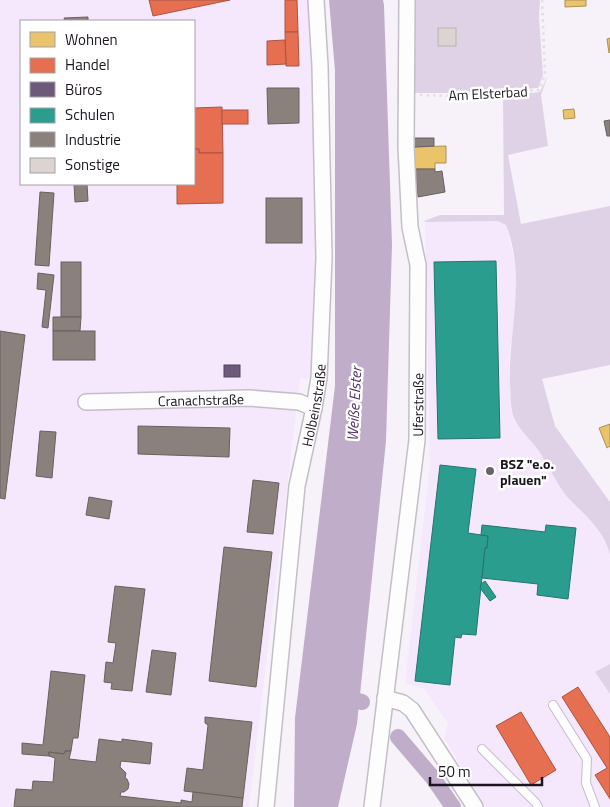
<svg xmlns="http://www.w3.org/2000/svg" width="610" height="807" font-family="'Titillium Web',sans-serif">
<rect width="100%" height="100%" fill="#f7f2fa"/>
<g fill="#f5e7fc" fill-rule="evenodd">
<path d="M0 0H309L317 123V252L312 378 300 379 249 807H0ZM21 21H194V184H21Z"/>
<path d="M498 221 506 224 515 263 517 296 509 360 511 406 514 419 525 435 539 450 569 499 596 527 609 549 610 555V664L595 672 610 694V807H486L444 738 448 723 424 689 405 683 430 466 425 222Z"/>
</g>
<g fill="#dfd2e6">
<path d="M411 0H540L539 17 543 75 538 88 455 93H414Z"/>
<path d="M548 75 541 95 548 146 508 155 521 224 610 206V365L542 379 555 426 610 502V555C605 532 586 516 570 500 557 486 550 467 539 451 531 440 520 431 514 418 510 407 511 395 510 384 508 330 527 278 506 225L498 221 425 222 424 221 440 215H504L503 96 540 92Z"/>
<path d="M610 664V694L595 672Z"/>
</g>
<path fill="#c0adc9" d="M329 0H383L384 5 392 245 386 441 357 724 338 807H294L295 718 335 386V71Z"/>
<g fill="#e9c46a" stroke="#ac9054">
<path d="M565 0H586V6L565 7Z"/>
<path d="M610 38V52L609 53 607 39Z"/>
<path d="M574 109 575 118 564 119 563 110Z"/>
<path d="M446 146V163H435V169H415L414 147Z"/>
<path d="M610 424V446L607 448 599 428Z"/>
</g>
<g fill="#e76f51" stroke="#aa5442">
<path d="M149 0H230L153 16Z"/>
<path d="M285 0H297L298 32H285Z"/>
<path d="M285 32H298L299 66H286Z"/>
<path d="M285 40 286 64 267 65V41Z"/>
<path d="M222 107 223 153H199V149H194V108Z"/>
<rect x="222" y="110" width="26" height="14"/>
<path d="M194 149H199V153H223V203L177 204V184H194Z"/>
<path d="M578 687 610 737V799L595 775 607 768 562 697Z"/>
<path d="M521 712 556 770 531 785 496 726Z"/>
</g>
<rect fill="#6d597a" stroke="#55455f" x="224" y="365" width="16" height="12"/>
<g fill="#2a9d8f" stroke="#26746e">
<path d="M496 261 500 438 438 439 434 262Z"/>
<path d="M440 465 476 469 468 533 488 536 487 548H485L476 635 462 634 461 638 455 637 450 685 415 681Z"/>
<path d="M482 525 545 532 546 525 576 528 568 599 537 595 538 584 482 578 485 548H487L488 536 481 535Z"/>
<path d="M485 581 496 597 490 601 480 588 481 584Z"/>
</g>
<g fill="#8a817c" stroke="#696160">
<path d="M88 17V21H65L64 18Z"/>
<path d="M267 88H299V123L268 124Z"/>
<path d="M610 120V136H607L604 121Z"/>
<path d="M414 138H434V146L414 147Z"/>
<path d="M415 169H435V172L442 171 445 192 418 197Z"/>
<path d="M74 184H87L88 201 75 202Z"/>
<path d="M40 192 54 193 49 266 35 265Z"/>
<rect x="266" y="198" width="36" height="45"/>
<rect x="61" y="262" width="20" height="55"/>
<path d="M38 273 54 275 48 328 42 327 46 290 37 289Z"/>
<path d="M53 317H81L80 331H53Z"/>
<path d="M0 331 25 335 5 499 0 498Z"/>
<rect x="53" y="331" width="42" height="29"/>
<path d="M138 426 230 428 229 457 138 454Z"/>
<path d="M40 431 56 432 52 478 36 476Z"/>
<path d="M253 480 279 483 273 534 247 532Z"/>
<path d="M89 497 112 501 109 519 86 515Z"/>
<path d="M224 547 272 552 256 687 209 681Z"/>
<path d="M115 586 145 589 132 691 111 689 112 683 104 682 106 662 113 663 116 643 108 642Z"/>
<path d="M152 650 176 653 171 695 146 692Z"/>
<path d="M51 671 85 675 78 738H73L71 751H65L64 754 49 752V756L22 754V743L43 745Z"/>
<path d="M205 717 252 722 243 798 184 791 187 768 203 770 208 725 205 723Z"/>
<path d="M99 739 122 742V739L152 743 150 764 121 761 120 767 126 773 125 778 127 779 129 784 128 789 124 792H121L120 796 181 803V800L192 802 193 792 243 798 242 807H14L16 789 32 790 33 781 53 782 55 758 49 756V752L64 754 65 751H71L69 759 96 762Z"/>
</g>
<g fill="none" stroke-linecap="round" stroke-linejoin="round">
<g stroke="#c0adc9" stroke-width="16">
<path d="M337 695 362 702"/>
<path d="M398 737 433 778 453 807"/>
</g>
</g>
<rect fill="#dbd4d0" stroke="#bab3b1" x="438" y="28" width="18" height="18"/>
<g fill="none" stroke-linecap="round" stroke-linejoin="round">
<defs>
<g id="lane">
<path d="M553 705 587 759 586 783 595 807"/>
<path d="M482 749 536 803 538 807"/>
</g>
<g id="street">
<path id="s1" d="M86 402 249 398 299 402 314 408"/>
<path d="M385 698 403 703 412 710 475 807"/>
<path id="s2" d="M266 807 297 486 314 408 319 378 324 258 320 66 316 0"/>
<path id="s3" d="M372 807 417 440 418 265 410 227 406 147 407 0"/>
</g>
</defs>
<use href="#lane" stroke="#c4bec7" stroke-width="10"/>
<use href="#street" stroke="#c4bec7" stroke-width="18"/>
<path stroke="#e1dfe1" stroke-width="2.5" stroke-dasharray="2.5 4" stroke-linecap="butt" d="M420 95 455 96 539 90 545 74 542 0"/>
<use href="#lane" stroke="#fefdfe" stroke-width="8"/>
<use href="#street" stroke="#fefdfe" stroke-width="15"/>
</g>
<circle fill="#69626c" stroke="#fff" stroke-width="2" cx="490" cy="471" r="5"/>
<g text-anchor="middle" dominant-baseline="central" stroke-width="5" stroke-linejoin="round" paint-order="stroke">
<g font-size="14" fill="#1c1520" stroke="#fff">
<text transform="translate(488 93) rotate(-3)">Am Elsterbad</text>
<text stroke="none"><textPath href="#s1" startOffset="115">Cranachstraße</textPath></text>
<text stroke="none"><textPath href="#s2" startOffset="405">Holbeinstraße</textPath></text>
<text stroke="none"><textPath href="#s3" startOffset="405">Uferstraße</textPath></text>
</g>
<g font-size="14" font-weight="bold" fill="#1c1520" stroke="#fff" text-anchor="start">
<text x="500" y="463">BSZ "e.o.<tspan x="500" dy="16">plauen"</tspan></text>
</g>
<g font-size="15" font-style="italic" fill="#543464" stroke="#fff">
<text transform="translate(354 404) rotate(-87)">Weiße Elster</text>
</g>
</g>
<rect x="20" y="20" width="175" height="165" fill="#ffffff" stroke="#a4a1a6"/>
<rect x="30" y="32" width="25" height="15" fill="#e9c46a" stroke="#a4a1a6"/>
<text x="65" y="45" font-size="15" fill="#1c1520">Wohnen</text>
<rect x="30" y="58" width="25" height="15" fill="#e76f51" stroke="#a4a1a6"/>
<text x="65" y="70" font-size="15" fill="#1c1520">Handel</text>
<rect x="30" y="82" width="25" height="15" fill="#6d597a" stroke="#a4a1a6"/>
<text x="65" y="95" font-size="15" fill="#1c1520">Büros</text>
<rect x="30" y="108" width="25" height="15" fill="#2a9d8f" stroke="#a4a1a6"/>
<text x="65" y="120" font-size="15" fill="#1c1520">Schulen</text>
<rect x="30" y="132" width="25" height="15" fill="#8a817c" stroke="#a4a1a6"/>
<text x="65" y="145" font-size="15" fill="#1c1520">Industrie</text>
<rect x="30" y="158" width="25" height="15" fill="#dbd4d0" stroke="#a4a1a6"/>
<text x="65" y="170" font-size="15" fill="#1c1520">Sonstige</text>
<path d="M430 777v8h112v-8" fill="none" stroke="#1c1520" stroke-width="2.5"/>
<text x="438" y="777" font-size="15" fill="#1c1520" stroke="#ffffff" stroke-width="4" paint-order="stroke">50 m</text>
</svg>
